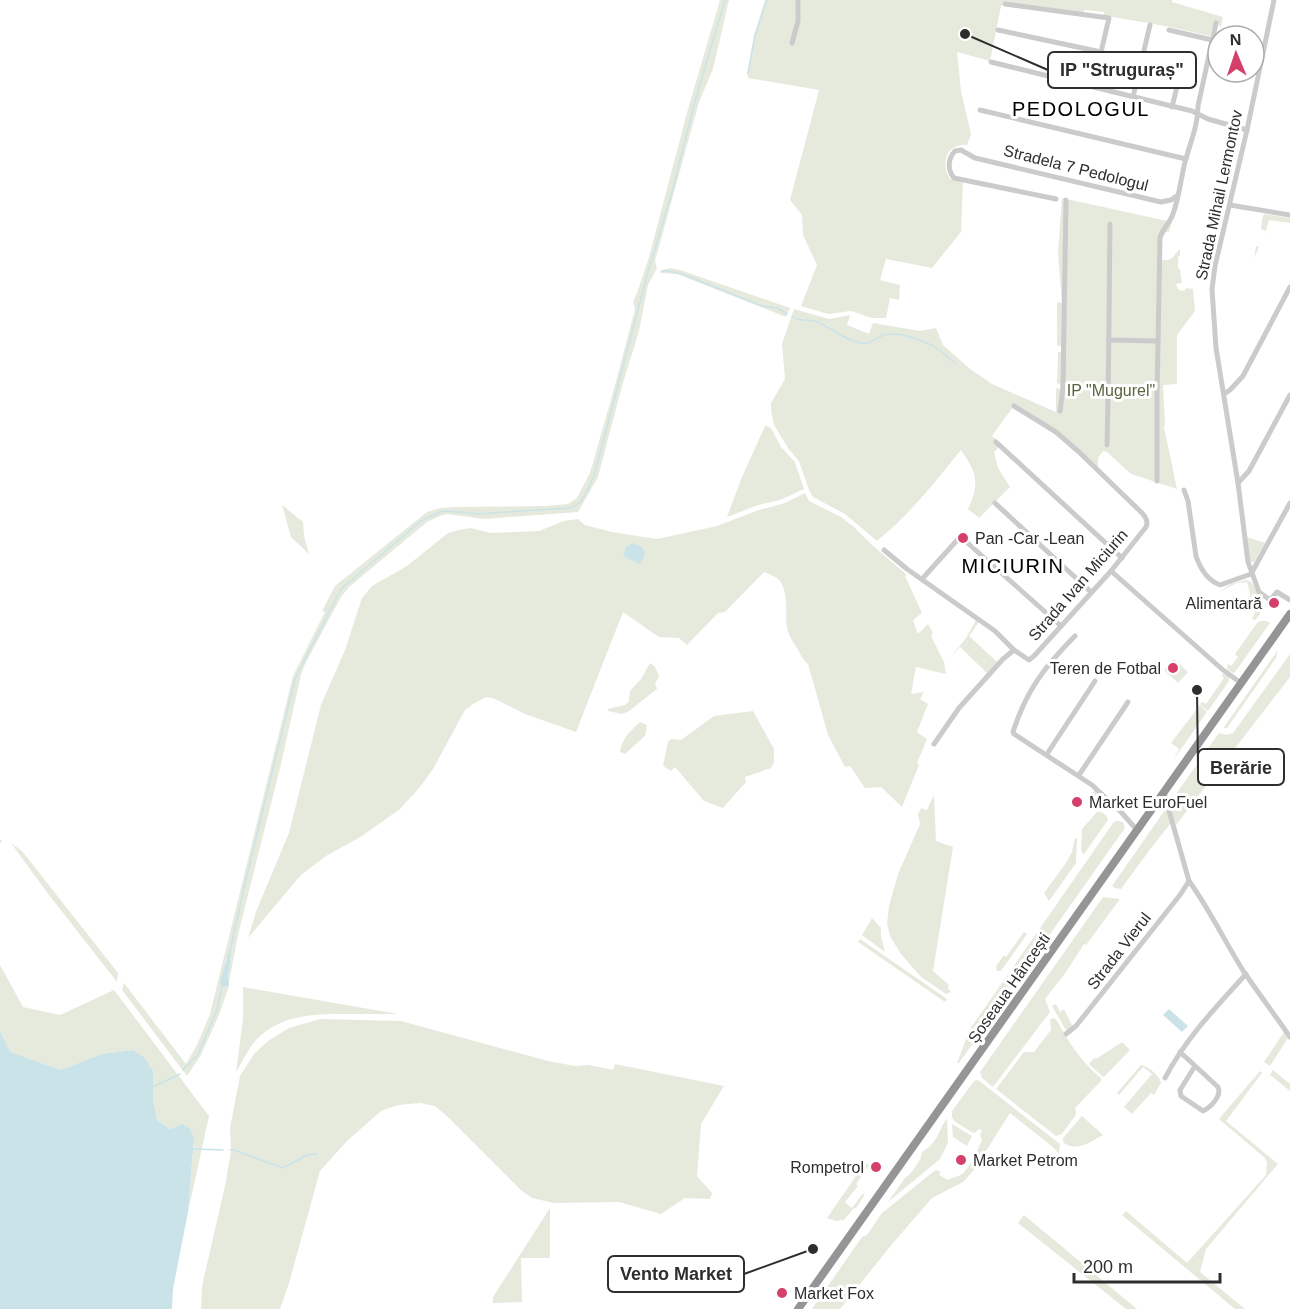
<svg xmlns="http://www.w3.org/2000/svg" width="1290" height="1309" font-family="Helvetica,sans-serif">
<rect width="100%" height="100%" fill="#fff"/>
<g fill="#e6eadd">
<path d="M720 0H729L713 69 699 102 655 261 657 268 648 285 639 331 622 386 598 477 578 512 484 519 447 514 440 516 427 522 349 587 341 597 305 664 301 675 281 764 238 935 229 982 228 978 231 955H228L225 962 224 987 229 986 219 1015 201 1055 187 1076 122 990 124 983 186 1064 197 1045 210 1014 293 676 325 612 322 611 335 586 427 512 441 508 454 507 545 506 568 504 577 498 590 473 614 389 635 309 633 302 638 290 649 257 688 109Z"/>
<path d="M765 0H1172V2L1223 17 1221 27 1214 22 1210 36H1209L1171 27 1107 16 1104 15V12L1084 10V13L1004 2 1001 6 990 61 957 52 961 91 971 134 967 145C946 143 940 164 950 179L963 181 961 232 932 268 886 259 880 280 900 285 899 300 890 298 886 318H872L851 311 828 314 801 306 817 265 803 235 802 215 790 200 819 90 748 78V75L747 74 754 35Z"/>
<path d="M1062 198 1172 222 1169 232H1166L1162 238V260C1173 262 1173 255 1180 249V256L1178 257V268L1180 269 1182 283 1176 284 1178 289 1181 291 1185 290 1186 288 1193 289 1195 311 1177 335V384L1163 385 1165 424 1164 427 1177 489 1131 474 1107 452 1103 451 1098 458V468L1054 428 1015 404 992 436 997 440 999 447 994 452 998 468 1010 487 979 518 968 509C980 483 977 473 961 450 935 482 910 514 877 541L845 514 813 497 809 490 799 461 788 448 774 425 771 410V403L785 379 782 344 794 309 829 319 850 315 847 325 869 334 873 323 920 331 936 328 943 345 970 369 992 384 1056 412V388L1060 389V384L1057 383 1058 352H1061V346L1057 345V302L1062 303 1058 253Z"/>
<path d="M1264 214 1290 218V223L1269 220C1266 233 1260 245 1254 258L1256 246 1259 247 1266 231 1261 229 1262 219Z"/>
<path d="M670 268 680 270 790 308 786 317 677 274 660 273 663 270Z"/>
<path d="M765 426H767L771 428 781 447 795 462 804 489 780 500 758 505 727 517 742 477Z"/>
<path d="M805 493 809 501 841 517 854 527 872 545 907 575 905 576 922 613 913 620 917 632 919 633 928 624 933 633 931 636 944 662 946 674 916 667 911 694 924 692 920 699 928 704 917 732 927 739 917 763 919 765 902 807 881 787 865 788 850 766 845 767 828 735 808 664C801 658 800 652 795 645 791 639 789 635 787 628 785 613 789 594 780 581 777 577 769 574 764 572L725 612 718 613 687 645 679 638 659 637 623 612 576 732 525 714 493 698 486 697 473 704 465 710 433 769 420 787 400 809 362 836 326 856 301 875 248 938 257 909 289 833 321 705 345 650 362 598 372 586 407 566 448 533 459 530 470 528 491 533 539 531 564 521 578 519 585 525 612 532 657 539 717 526 759 510 785 503Z"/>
<path d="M282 505 303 522 304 536 309 554 291 537Z"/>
<path d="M1247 537 1265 543 1254 562H1250Z"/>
<path d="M1246 580C1253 580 1256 591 1261 597L1256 604 1261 608 1260 614 1255 620 1252 619 1255 613 1247 582 1237 583 1217 593 1231 584Z"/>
<path d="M976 620 979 622 969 636 997 662 987 673 960 647 950 658 966 638Z"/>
<path d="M1261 621H1266L1270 623 1235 672 1233 673 1227 669 1228 664 1231 666 1238 657 1235 654 1257 623Z"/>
<path d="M1278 650 1276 658 1227 728H1225L1224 727Z"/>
<path d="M1290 654V677L1176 825 1169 804 1219 733 1226 735 1233 733Z"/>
<path d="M1174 659 1188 672 1178 683 1164 670Z"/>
<path d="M650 663 655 667 659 676 655 684 657 689 629 711 622 714 608 711V709L625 705 629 701 630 691 641 679Z"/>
<path d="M1224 674 1229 677V681L1208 711 1200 704 1202 702 1206 704 1224 678 1221 675Z"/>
<path d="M1200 705 1207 712 1174 759 1179 749 1171 743Z"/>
<path d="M753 711 774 749V762L771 768 745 777 746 782 723 808 704 801 675 767 671 771 663 766 668 742 671 739 681 740 714 716Z"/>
<path d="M640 722 647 725 645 736 625 754 620 752C621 740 631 730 640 722Z"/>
<path d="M1094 790 1114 810V811H1109L1091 801Z"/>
<path d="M934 795 936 841 953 847 933 971 949 985 948 989 951 991 950 992 946 994 921 977 901 954 890 936 887 924 889 906 898 874 920 824 918 814 921 808 927 810Z"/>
<path d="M1165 810 1168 813 1171 823 1151 848 1121 889 1115 888 1112 886Z"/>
<path d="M1097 812C1102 811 1107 815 1108 820L1084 854H1083L1081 850 1082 829Z"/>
<path d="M1117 821 1123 822 1125 828 959 1063H957L970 1029 1111 826 1114 822Z"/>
<path d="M1075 838 1077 839 1076 863 1049 901 1044 893 1066 863 1072 852Z"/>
<path d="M11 843 22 851 118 973 117 982 49 895Z"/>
<path d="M1103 897 1120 899 1086 945 1084 944 1066 972 1045 999 1050 1012 993 1087 982 1078 980 1072Z"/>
<path d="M872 918 881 928V936L885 952 862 935Z"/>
<path d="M1024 932 1027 934 1001 971H997L996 966 1004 955 1006 957Z"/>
<path d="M860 939 947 999 945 1002 858 942Z"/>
<path d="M0 965 23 1007 60 1015 114 990 209 1116 188 1212 194 1138 182 1124 170 1129 157 1120 153 1098V1071L144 1057 133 1050 101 1054 61 1070 9 1052 0 1031Z"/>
<path d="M243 987 398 1014C383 1014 367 1014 352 1014 317 1014 282 1013 256 1040 248 1049 243 1061 236 1072L243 1019Z"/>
<path d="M1056 1004 1060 1012 1064 1009 1072 1025H1074L1067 1032 1052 1006Z"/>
<path d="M1052 1018 1056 1019C1068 1041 1082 1063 1101 1078V1081L1075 1108 1076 1113 1075 1116 1062 1134 1056 1136 996 1089 1024 1052H1034L1051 1030 1050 1020Z"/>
<path d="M320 1019 401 1021 548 1061 575 1066 589 1065 613 1070 615 1064 724 1086 701 1124 697 1176 712 1193 710 1199 685 1198 661 1214 619 1202 554 1203 532 1198 522 1191 449 1118 435 1106 420 1103 398 1105 381 1111 347 1141 320 1171 289 1283 280 1309H201L202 1286 225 1186 231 1151 230 1128 240 1076 254 1054 268 1041 289 1028Z"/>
<path d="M1284 1032 1288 1038 1270 1066 1264 1062Z"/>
<path d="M1122 1042 1130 1050 1105 1076 1103 1077 1089 1064 1094 1058 1096 1059Z"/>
<path d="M1141 1065C1148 1066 1160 1076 1161 1083L1154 1095 1151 1093 1132 1114 1124 1107 1152 1074 1143 1067 1119 1095 1117 1093Z"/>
<path d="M1273 1070 1290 1084V1091L1270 1075Z"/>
<path d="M1260 1071 1262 1073 1226 1121 1278 1164 1206 1249 1200 1272 1245 1309H1235L1122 1215 1126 1211 1187 1263 1266 1175 1267 1163 1265 1158 1219 1119Z"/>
<path d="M978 1080 1060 1144 1059 1154 1054 1148 1010 1113 974 1170 963 1182 932 1198 893 1243 840 1309H812L862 1237 867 1235 882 1213 933 1172 936 1170 941 1172 939 1175 948 1180C952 1177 958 1177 962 1174 969 1169 978 1149 982 1140L980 1135 982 1131 979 1129 976 1132 973 1133 954 1121 952 1117V1111L974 1081Z"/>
<path d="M1082 1116 1103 1135C1090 1142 1076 1153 1063 1142V1138Z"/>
<path d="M947 1118 948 1143 940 1159 888 1202 905 1178 911 1173 920 1160 922 1152C938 1143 938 1131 947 1118Z"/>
<path d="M952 1124 972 1136 967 1146 953 1137Z"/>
<path d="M865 1163 869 1165 856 1184 858 1186 845 1202 852 1208 863 1193 864 1196 856 1208 853 1209 844 1220 836 1221 827 1218Z"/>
<path d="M550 1208V1258H521L522 1302 493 1303V1297Z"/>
<path d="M1024 1215 1137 1309H1126L1018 1223Z"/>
</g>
<g fill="#cae3e8">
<path d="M633 543 642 547 645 554 640 564 623 556 626 547Z"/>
<path d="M228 954 231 955 228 978 229 982V986L224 987 220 985V983Z"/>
<path d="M1169 1009 1188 1026 1182 1032 1163 1015Z"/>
<path d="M0 1031 10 1052 61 1070 101 1054 133 1050 144 1057 153 1071V1098L157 1120 170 1129 182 1124 189 1128 194 1138 188 1212 173 1289 172 1309H0Z"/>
</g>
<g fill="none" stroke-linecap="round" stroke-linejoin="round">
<g stroke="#cae3e8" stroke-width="1.5">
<path d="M748 73 755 36 767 0"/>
<path d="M661 271H668L682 274 762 306 777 308 787 314"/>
<path d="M792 316C799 322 806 319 814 321 830 326 850 345 867 343 872 342 878 337 884 335 899 331 926 341 938 349 944 353 950 359 956 364"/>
<path d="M0 842 1 841"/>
<path d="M229 956 246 879 295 679 341 589 421 521 440 512 448 511 478 514 568 508C584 506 587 489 594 476L648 272 672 192 694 105 725 0"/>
<path d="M183 1070 198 1054 217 1010 222 987"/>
<path d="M153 1087 180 1074"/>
<path d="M193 1149 223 1150"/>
<path d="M230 1150H234L283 1168 307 1155 317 1154"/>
</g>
<g stroke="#cbcbcb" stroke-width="5">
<path d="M1274 0 1247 130 1215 266 1212 289 1216 348 1238 483 1248 562 1259 592 1270 600 1277 592 1290 600"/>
<path d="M1005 4 1109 18 1094 82V87"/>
<path d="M998 30 1101 52"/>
<path d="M1169 30 1212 40"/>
<path d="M792 43 798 21V0"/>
<path d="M991 62 1192 111 1208 119 1247 130"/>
<path d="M1133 97 1150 25"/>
<path d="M1172 107 1185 54"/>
<path d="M980 110 1186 159"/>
<path d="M1056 199 954 178C947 170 948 158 955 151L961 150 975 158 1161 202 1171 200 1178 195"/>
<path d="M1230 205 1290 215"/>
<path d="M1109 340 1158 341"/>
<path d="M1224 394 1230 390 1243 376 1290 287"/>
<path d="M1060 411 1063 388 1066 200"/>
<path d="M996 442 1122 558"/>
<path d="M1107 445C1109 371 1109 298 1110 224"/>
<path d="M1157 481V396L1160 238C1162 229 1170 223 1173 214 1179 198 1181 178 1185 162 1190 143 1198 126 1198 106L1216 23"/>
<path d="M1238 483 1249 471 1290 395"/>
<path d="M1184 490 1188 501 1196 556C1200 568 1207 580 1220 585L1251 574 1290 503"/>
<path d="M995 503 1091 592"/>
<path d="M884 550 907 569 995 631 1014 650 1029 660 1034 656 1111 571 1146 527C1149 521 1145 516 1141 512L1079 452 1056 432 1014 406"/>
<path d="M1111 571 1223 670 1241 683"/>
<path d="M922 579 959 538H962L1061 626"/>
<path d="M1075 636C1045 666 1026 691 1013 732L1014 734 1092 785 1121 812 1137 830"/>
<path d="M934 744 959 708 1003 659 1014 650"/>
<path d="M1047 754 1095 681"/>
<path d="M1236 755 1241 771"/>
<path d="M1079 775 1128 702"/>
<path d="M1189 881C1210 910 1225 942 1244 972 1259 994 1275 1015 1290 1037"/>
<path d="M1066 1034 1076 1026 1180 895 1189 881 1164 793"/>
<path d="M1180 1052 1218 1087C1222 1096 1211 1107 1203 1111L1181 1096 1180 1090 1195 1066"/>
<path d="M1165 1078C1186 1038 1216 1007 1246 974"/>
</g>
<path stroke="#959595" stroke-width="8" d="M798 1309 1290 614"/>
</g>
<g fill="#d44069" stroke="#fff" stroke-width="2">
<circle cx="963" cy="538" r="6"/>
<circle cx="1274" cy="603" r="6"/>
<circle cx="1173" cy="668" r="6"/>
<circle cx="1077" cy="802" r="6"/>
<circle cx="961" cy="1160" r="6"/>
<circle cx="876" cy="1167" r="6"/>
<circle cx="782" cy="1293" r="6"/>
</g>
<g text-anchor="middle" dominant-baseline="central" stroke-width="6" stroke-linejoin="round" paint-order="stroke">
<g font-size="16" fill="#2e2e2e" stroke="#fff">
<text transform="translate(1076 168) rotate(14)">Stradela 7 Pedologul</text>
<text transform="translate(1219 195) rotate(-78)">Strada Mihail Lermontov</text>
<text transform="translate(1078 585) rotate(-49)">Strada Ivan Miciurin</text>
<text transform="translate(1119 951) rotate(-52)">Strada Vierul</text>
<text transform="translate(1009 988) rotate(-55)">Șoseaua Hâncești</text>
</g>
<g font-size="16" fill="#59653f" stroke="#fff">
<text x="1111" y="390">IP "Mugurel"</text>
</g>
<g font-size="16" fill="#2e2e2e" stroke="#fff" text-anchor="start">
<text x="975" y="538">Pan -Car -Lean</text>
<text x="1262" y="603" text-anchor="end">Alimentară</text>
<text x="1161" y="668" text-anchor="end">Teren de Fotbal</text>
<text x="1089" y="802">Market EuroFuel</text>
<text x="973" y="1160">Market Petrom</text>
<text x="864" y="1167" text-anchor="end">Rompetrol</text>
<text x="794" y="1293">Market Fox</text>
</g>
<g font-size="20" letter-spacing="1.5" fill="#000" stroke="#fff">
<text x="1081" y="109">PEDOLOGUL</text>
<text x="1013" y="566">MICIURIN</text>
</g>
</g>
<path fill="none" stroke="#2e2e2e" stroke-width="2" d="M965 34L1048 70M1197 690L1198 767M813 1249L744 1274"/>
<g fill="#2e2e2e" stroke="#fff" stroke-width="2">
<circle cx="965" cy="34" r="6"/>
<circle cx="1197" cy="690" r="6"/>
<circle cx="813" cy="1249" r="6"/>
</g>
<g fill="#fff" stroke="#2e2e2e" stroke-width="2">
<rect x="1048" y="52" width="148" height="36" rx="6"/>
<rect x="1198" y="749" width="86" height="36" rx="6"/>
<rect x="608" y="1256" width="136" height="36" rx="6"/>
</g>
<g font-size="18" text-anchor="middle" font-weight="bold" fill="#2e2e2e">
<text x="1122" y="76">IP "Struguraș"</text>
<text x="1241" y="774">Berărie</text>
<text x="676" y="1280">Vento Market</text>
</g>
<g transform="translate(1236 54) rotate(358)"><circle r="28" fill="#ffffff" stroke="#ababab" stroke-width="1.5"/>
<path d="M0-4.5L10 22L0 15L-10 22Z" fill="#d44069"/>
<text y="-9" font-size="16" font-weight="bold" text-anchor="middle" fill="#2e2e2e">N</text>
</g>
<path d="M1074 1273v9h146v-9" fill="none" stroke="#2e2e2e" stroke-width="3"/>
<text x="1083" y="1273" font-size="18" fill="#2e2e2e" stroke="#ffffff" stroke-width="4.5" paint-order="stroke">200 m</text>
</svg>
